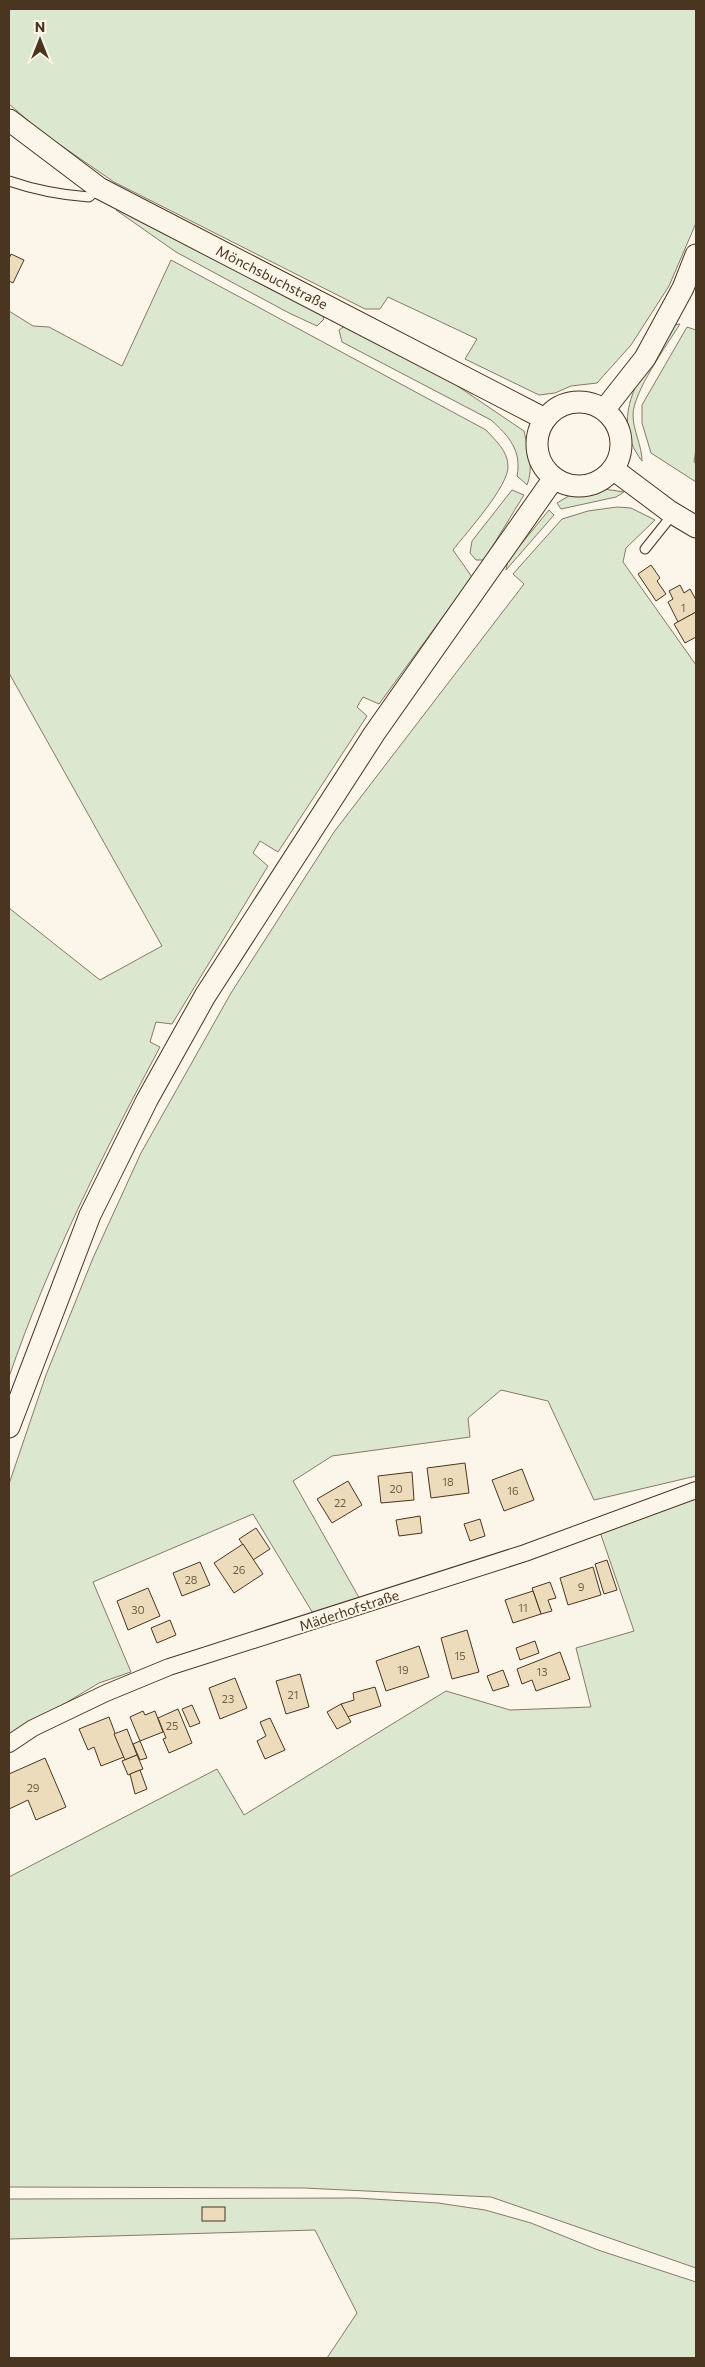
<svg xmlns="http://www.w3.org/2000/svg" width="705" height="2367" font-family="Commissioner,sans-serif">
<rect width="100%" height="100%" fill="#fbf6e9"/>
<g fill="#dce7d0" stroke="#887966">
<path d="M9 9H696V223L669 286 631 345 597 383 571 386 555 393 539 395 465 359 477 339 388 297 380 309H365L114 182 40 131 9 104Z"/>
<path d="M118 208 321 312 324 319 317 326 289 313 176 252 116 210Z"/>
<path d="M171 260 486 430C495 440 508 451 508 466 509 486 466 533 453 550L472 577 379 704 363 697 357 707 367 716 278 852 260 841 253 853 268 866 172 1024 156 1022 150 1042 160 1047C103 1154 48 1263 9 1377V908L100 980 162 946 9 673V311L33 326 49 327 122 366Z"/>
<path d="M680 324C667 345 633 392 633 415 633 431 642 445 642 461 605 413 647 367 673 325Z"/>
<path d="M346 325 456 385 524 431C528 450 534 467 527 485L517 476C522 451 509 436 491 420L342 342 339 330Z"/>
<path d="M687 327 696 330V449L694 462 696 463V482L651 453 642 423V405Z"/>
<path d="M604 489 624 492 616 497 561 509 557 503 572 494Z"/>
<path d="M512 490 524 495 484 560H476L470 553 472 541Z"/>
<path d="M617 507 631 508 655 520 626 548 623 562 696 665V1476L594 1500 548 1401 501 1390 468 1418 470 1437 332 1456 293 1481 361 1601 314 1615 253 1514 93 1582 131 1672 99 1683 9 1737V1484L46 1375 93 1258 141 1153 231 993 334 832 524 584 513 574 562 519 588 511Z"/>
<path d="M549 510 554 515 506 570 508 560Z"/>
<path d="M696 1498V2268L491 2197 304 2188 9 2187V1877L217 1769 244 1815 446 1691 510 1710 591 1707 576 1648 634 1631 600 1532Z"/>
<path d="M357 2198 438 2203 485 2210 531 2223 598 2250 696 2282V2358H327L357 2313 315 2230 9 2239V2199Z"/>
</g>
<g fill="#ecdcbc" stroke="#4a3520">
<path d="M11 254 24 260 13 283 9 281V259Z"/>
<path d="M651 565 660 578 657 581 666 594 656 601 638 574Z"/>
<path d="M680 585 684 593 690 589 696 600V612L678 622 668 602 673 599 669 591Z"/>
<path d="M696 612V637L685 643 674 624Z"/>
<path d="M465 1463 469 1493 431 1498 427 1468Z"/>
<path d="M522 1469 534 1500 504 1511 492 1480Z"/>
<path d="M412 1472 414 1500 381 1503 378 1476Z"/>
<path d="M348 1481 362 1505 332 1523 317 1499Z"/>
<path d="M420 1516 422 1533 399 1536 396 1520Z"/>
<path d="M480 1519 485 1536 470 1541 464 1524Z"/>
<path d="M256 1528 270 1549 253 1560 239 1539Z"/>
<path d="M243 1544 263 1574 234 1593 214 1563Z"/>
<path d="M607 1560 617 1590 604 1594 595 1564Z"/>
<path d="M200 1562 210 1585 182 1596 173 1573Z"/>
<path d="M593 1567 601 1595 568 1605 560 1578Z"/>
<path d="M550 1582 556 1598 548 1600 552 1611 541 1614 532 1588Z"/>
<path d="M148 1588 160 1616 128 1630 117 1601Z"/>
<path d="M533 1591 541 1614 513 1623 505 1600Z"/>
<path d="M170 1620 176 1635 157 1643 151 1628Z"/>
<path d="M467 1630 479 1672 452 1679 441 1638Z"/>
<path d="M535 1641 539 1653 520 1660 516 1648Z"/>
<path d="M419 1646 429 1677 386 1691 376 1661Z"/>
<path d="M560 1652 570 1679 536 1691 532 1680 522 1684 517 1669Z"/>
<path d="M503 1670 509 1686 493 1691 487 1676Z"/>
<path d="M300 1674 309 1707 286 1714 276 1681Z"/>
<path d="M235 1678 247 1708 220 1719 209 1688Z"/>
<path d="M375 1687 381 1706 347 1717 341 1704 354 1700 353 1693Z"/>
<path d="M341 1704 351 1722 337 1729 327 1712Z"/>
<path d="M192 1705 200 1723 190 1727 182 1709Z"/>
<path d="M178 1709 192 1743 169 1753 163 1739 166 1738 158 1718Z"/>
<path d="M143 1711 145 1715 155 1711 163 1732 140 1741 130 1717Z"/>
<path d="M109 1717 124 1757 101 1766 94 1747 88 1750 79 1729Z"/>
<path d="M270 1718 285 1750 265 1759 257 1741 266 1736 260 1722Z"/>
<path d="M127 1729 137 1755 125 1760 114 1734Z"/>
<path d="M140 1741 147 1758 140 1760 133 1744Z"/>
<path d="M137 1755 143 1769 128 1775 122 1761Z"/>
<path d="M45 1758 66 1807 36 1820 28 1800 9 1809V1774Z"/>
<path d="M140 1770 147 1789 135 1794 130 1774Z"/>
<rect x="202" y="2207" width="23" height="14"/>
</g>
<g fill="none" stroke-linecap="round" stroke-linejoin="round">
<defs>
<g id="service">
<path d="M9 181C35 190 61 195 89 197L99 188"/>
<path d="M645 549 673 514"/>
</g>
<path id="minor" d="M9 1744 33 1728 106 1693 169 1667 525 1553 696 1490"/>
<g id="tertiary">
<path d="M9 120 99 188 545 419"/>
<circle cx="579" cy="444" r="42"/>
<path d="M604 410 645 358 683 288 696 255"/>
<path d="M613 469 669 511 696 527"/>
<path d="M9 1427 90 1215 147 1100 205 996 374 734 554 478"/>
</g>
</defs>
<use href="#service" stroke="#4a3520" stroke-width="11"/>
<use href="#minor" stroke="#4a3520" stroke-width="18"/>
<use href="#tertiary" stroke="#4a3520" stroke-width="23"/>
<use href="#service" stroke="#fbf6e9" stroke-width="9"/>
<use href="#minor" stroke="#fbf6e9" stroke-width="16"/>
<use href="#tertiary" stroke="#fbf6e9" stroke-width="21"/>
</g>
<g text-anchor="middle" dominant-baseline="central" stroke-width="4" stroke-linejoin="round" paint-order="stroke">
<g font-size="11" fill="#725f47">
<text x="683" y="607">1</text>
<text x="448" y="1481">18</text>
<text x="396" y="1488">20</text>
<text x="513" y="1490">16</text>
<text x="340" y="1502">22</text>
<text x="239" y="1569">26</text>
<text x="191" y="1579">28</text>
<text x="581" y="1586">9</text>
<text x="523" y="1607">11</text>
<text x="138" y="1609">30</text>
<text x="460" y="1655">15</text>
<text x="403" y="1669">19</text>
<text x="542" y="1671">13</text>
<text x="293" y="1694">21</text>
<text x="228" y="1698">23</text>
<text x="172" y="1725">25</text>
<text x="33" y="1787">29</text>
</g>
<g font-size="14" fill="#4a3520" stroke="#fbf6e9">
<text transform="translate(272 277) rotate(27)">Mönchsbuchstraße</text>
<text transform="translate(349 1610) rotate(-18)">Mäderhofstraße</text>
</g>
</g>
<rect width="705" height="2367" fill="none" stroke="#4a3520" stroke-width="20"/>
<g transform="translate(40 40)" stroke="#fbf6e9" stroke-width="4" paint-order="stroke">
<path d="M0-4L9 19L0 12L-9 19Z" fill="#4a3520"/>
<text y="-8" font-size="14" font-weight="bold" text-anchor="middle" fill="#4a3520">N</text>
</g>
</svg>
